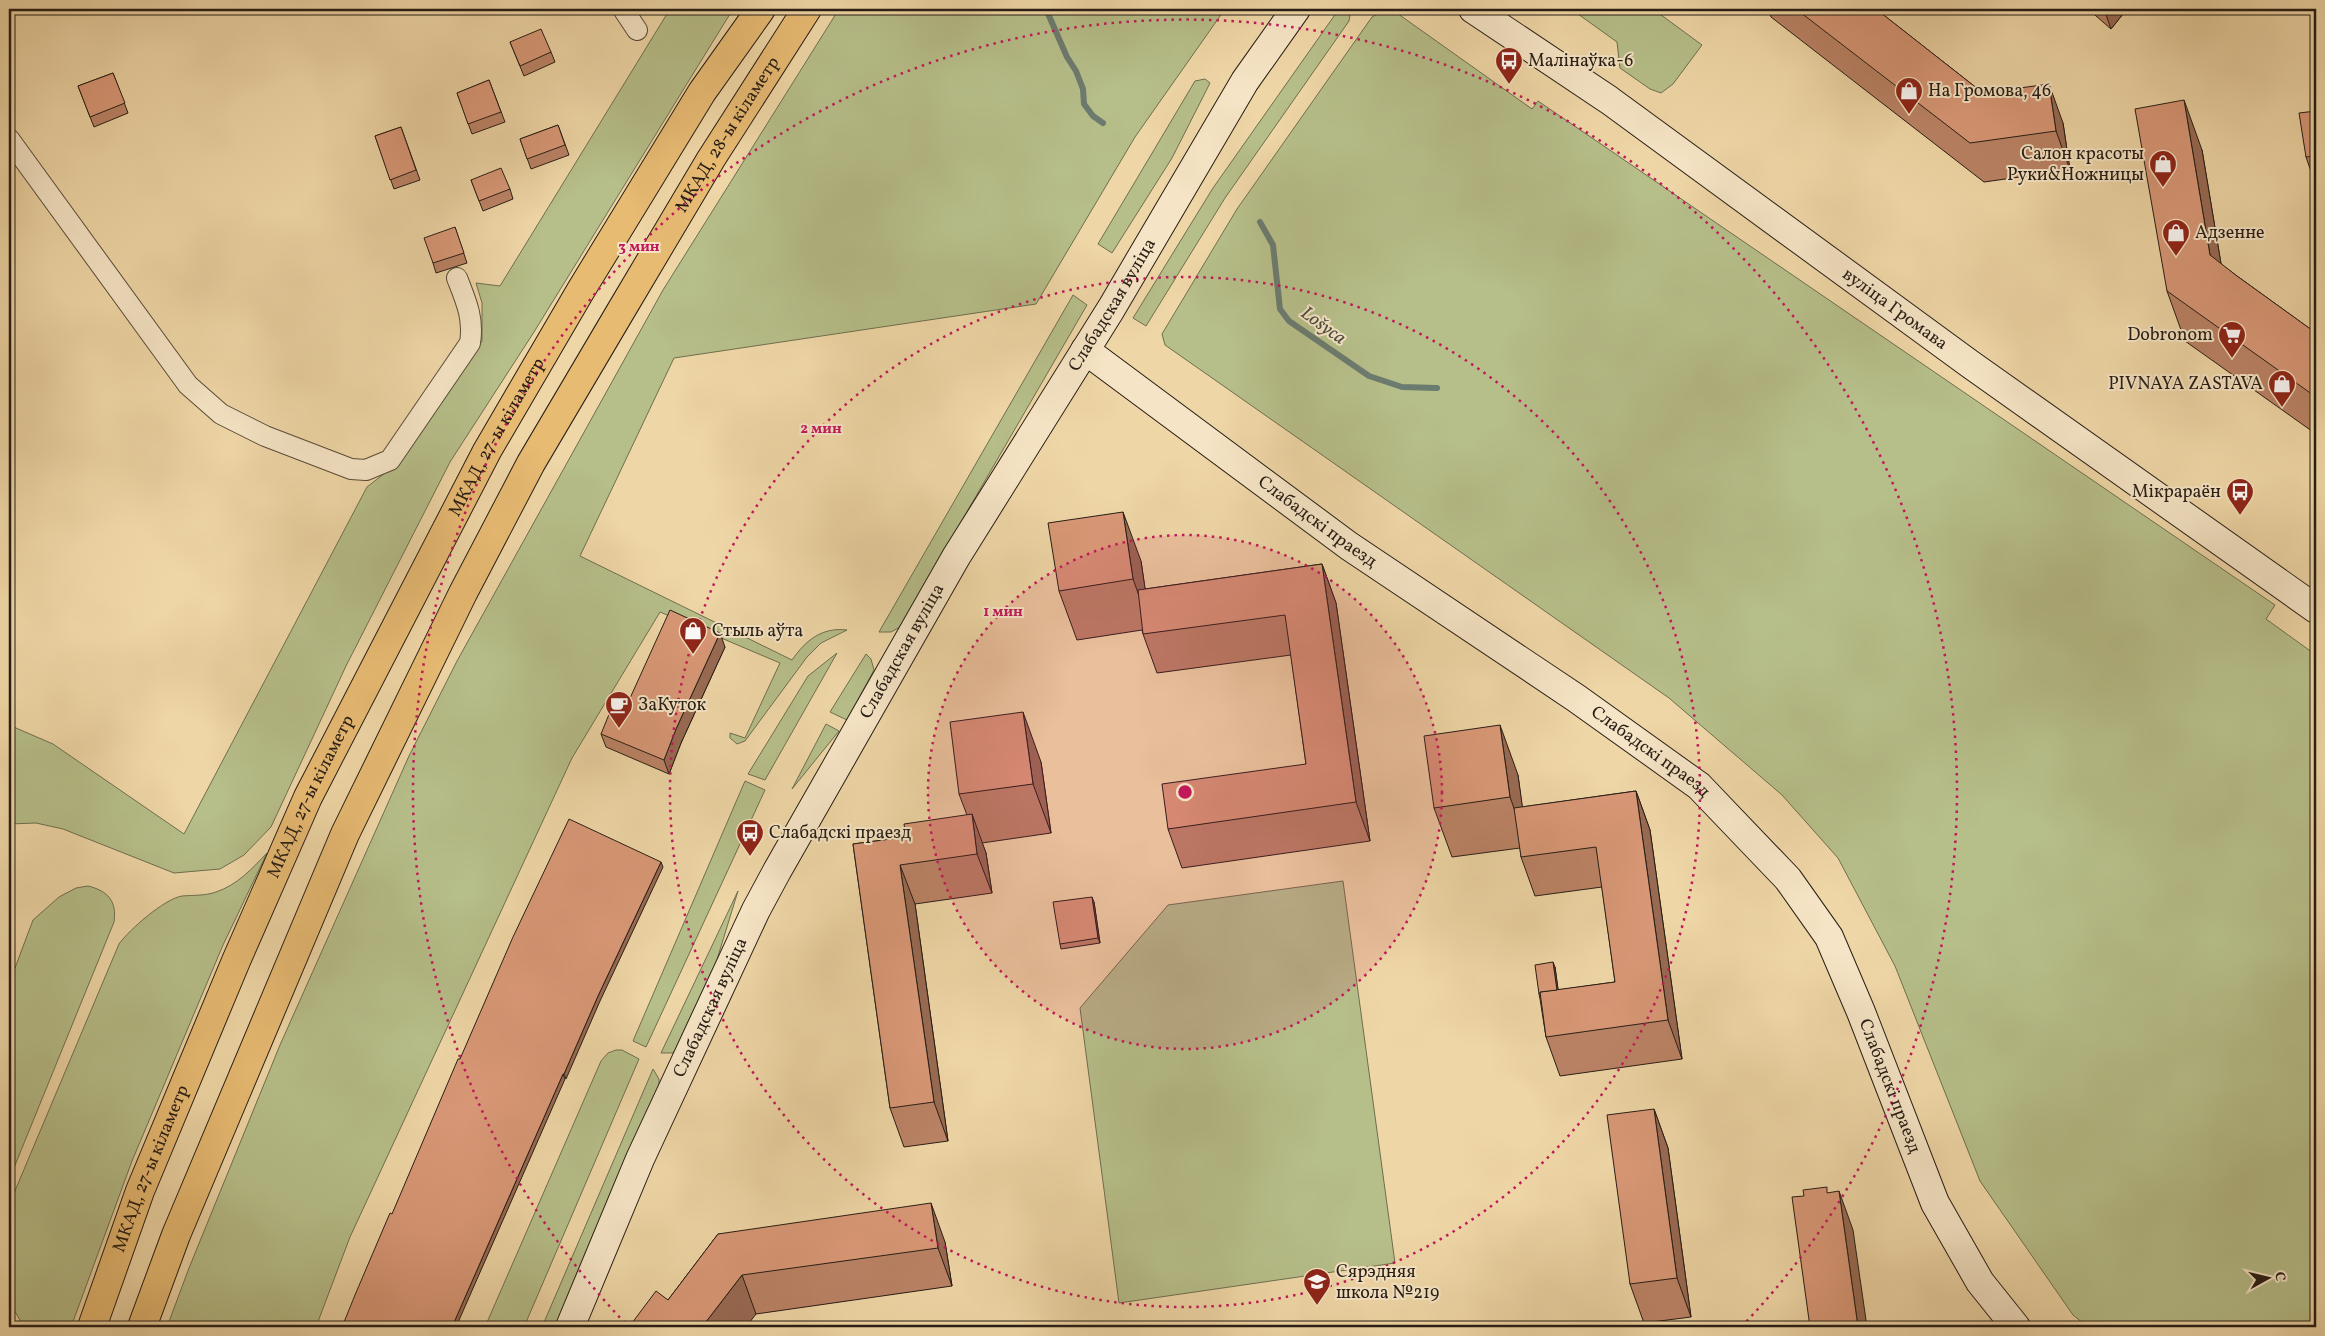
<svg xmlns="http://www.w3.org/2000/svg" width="2325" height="1336" font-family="Vollkorn,serif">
<rect width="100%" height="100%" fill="#efd6a6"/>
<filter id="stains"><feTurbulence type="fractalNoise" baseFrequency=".004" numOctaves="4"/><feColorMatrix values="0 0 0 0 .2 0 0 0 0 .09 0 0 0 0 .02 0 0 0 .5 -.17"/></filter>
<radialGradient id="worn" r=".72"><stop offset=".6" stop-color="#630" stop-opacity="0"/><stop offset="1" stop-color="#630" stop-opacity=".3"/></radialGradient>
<g fill="#b6be89" stroke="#6e6e4f">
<path d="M670 9H733L534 332 450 462 346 666 271 827 244 855 220 869 174 873 63 829 36 823 9 824V725L53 744 184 834 367 487 398 463 482 341V303L476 283 500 286Z"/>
<path d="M839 9H1225L1135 137 1036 304 674 358 580 556 792 660C806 640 822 627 847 630L821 643 807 657 745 741 737 744 730 738V733L745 738 780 663 660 612 572 758 350 1237 316 1327H167L189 1268 280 1045 409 756 457 661 663 290Z"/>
<path d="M1339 9H1351L1349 21 1225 198 1146 326 1133 318 1213 188Z"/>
<path d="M1387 9 1394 11 1532 109 1538 101 2275 605 2266 619 2316 655V1327H2088L2073 1315 1980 1181 1895 966 1838 858 1782 795 1669 698 1165 345 1162 334 1237 209 1372 17Z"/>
<path d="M1571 9H1653L1702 45 1673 84 1661 93 1650 89 1620 68 1617 42Z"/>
<path d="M2311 9H2316V48Z"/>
<path d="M1205 79 1210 83 1172 158 1112 253 1098 244 1195 81Z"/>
<path d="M1073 295 1087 305 900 627 891 632H879Z"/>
<path d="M837 653 765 780 748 774 808 676Z"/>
<path d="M866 654 871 659 874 670 847 720 830 712Z"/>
<path d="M826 724 839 731 792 789Z"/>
<path d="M745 781 765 790 646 1047 633 1041Z"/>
<path d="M267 853 223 945 132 1161 71 1327H24L9 1301V1205L119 944C129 930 164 899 182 896 193 895 205 896 216 892 237 885 252 869 267 853Z"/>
<path d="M1343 881 1395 1263 1119 1303 1080 1008 1168 905Z"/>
<path d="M88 886C108 891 117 901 114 922L9 1180V984L33 920 59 897 76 888Z"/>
<path d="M738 891 715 966 677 1048 673 1053H661Z"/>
<path d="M616 1050H622L639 1059 524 1327H485L601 1061 608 1053Z"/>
<path d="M653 1069 659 1079V1089L556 1327H542Z"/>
</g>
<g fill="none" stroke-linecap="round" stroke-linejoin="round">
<g stroke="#6c7b6f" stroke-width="6">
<path d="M1046 9 1067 57 1076 71 1083 89 1084 104 1093 116 1103 123"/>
<path d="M1260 222 1273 245 1280 309 1289 321 1369 376 1402 387 1437 388"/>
</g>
<defs>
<g id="street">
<path d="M623 9 637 30"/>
<path d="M9 139 188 385 221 414 265 436 351 469 366 470 390 460 470 343C474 318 466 301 457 278"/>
</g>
<g id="secondary">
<path id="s1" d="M1473 9 1609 100 1970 364 2316 609"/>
<path id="s2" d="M1085 350 1349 546 1576 698 1699 786 1788 879 1829 937 1861 1012 1935 1203 1980 1282 2016 1327"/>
<path id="s3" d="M570 1327 640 1159 756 910 777 871 956 557 1111 309 1245 81 1296 9"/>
</g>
<g id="highway">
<path id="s4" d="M92 1327 140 1191 236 961 308 797 487 451 581 290 702 92 761 9"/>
<path id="s5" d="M142 1327 176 1235 345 834 463 593 531 463 619 314 711 159 807 9"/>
</g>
</defs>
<use href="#street" stroke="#594b39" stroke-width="22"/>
<use href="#secondary" stroke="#271d15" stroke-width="30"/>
<use href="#highway" stroke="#271d15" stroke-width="30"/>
<use href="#street" stroke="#f5e4c5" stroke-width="20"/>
<use href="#secondary" stroke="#f5e4c5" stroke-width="28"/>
<use href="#highway" stroke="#e8bb73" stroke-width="28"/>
</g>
<g fill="#bb8366" stroke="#271d15">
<path d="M1768 9H1876L1983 93 2063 123 2070 170 1984 182 1771 17Z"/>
<path d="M2088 9H2127L2111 29Z"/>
<path d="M510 42 551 52 555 62 524 76Z"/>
<path d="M113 73 128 113 94 127 78 86Z"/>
<path d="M489 80 505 122 472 134 457 93Z"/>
<path d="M2316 111V186L2306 157Z"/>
<path d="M558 125 569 155 531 169 520 139Z"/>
<path d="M401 127 420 180 394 189 375 136Z"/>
<path d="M2202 150 2221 264 2237 276 2316 333V434L2185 341 2167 291Z"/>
<path d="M471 180 510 189 513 199 483 211Z"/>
<path d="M455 227 467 263 436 273 433 263Z"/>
<path d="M1141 561 1145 589 1322 564 1336 603 1370 841 1182 868 1168 829 1306 764 1291 655 1157 673 1143 634 1142 630 1077 640 1059 591Z"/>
<path d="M725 647 681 743 669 774 606 747 601 734 626 707Z"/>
<path d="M1041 762 1051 833 982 843 986 853 992 893 915 904 948 1141 904 1147 890 1108 853 844 906 837 967 815 959 794Z"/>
<path d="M1518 775 1522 807 1636 791 1650 830 1682 1059 1560 1076 1546 1037 1540 999 1539 994 1555 967 1558 990 1615 982 1602 887 1535 896 1521 857 1520 848 1452 857 1434 808Z"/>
<path d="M1094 902 1100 943 1061 949 1060 944Z"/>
<path d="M1654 1109 1668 1148 1691 1317 1644 1323 1630 1284Z"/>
<path d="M718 1234 945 1242 952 1286 756 1314 668 1300Z"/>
</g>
<g fill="#986a53" stroke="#271d15">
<path d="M2104 9H2127L2111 29Z"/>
<path d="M2049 84 2063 123 2070 170 2056 131Z"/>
<path d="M2184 100 2202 150 2228 305 2210 255Z"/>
<path d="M1123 512 1141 561 1151 629 1133 579Z"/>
<path d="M1322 564 1336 603 1370 841 1356 802Z"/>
<path d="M720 633 725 647 681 743 669 774 664 760 676 729Z"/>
<path d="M1023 712 1041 762 1051 833 1033 784Z"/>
<path d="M1500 725 1518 775 1528 847 1510 797Z"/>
<path d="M1636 791 1650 830 1682 1059 1668 1020Z"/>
<path d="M972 814 986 853 992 893 977 854Z"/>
<path d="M661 862 663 867 600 1001 566 1079 564 1074 598 996Z"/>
<path d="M900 865 915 904 948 1141 934 1102Z"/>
<path d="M1092 897 1094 902 1100 943 1098 938Z"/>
<path d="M1553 962 1555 967 1559 996 1557 991Z"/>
<path d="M563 1074 565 1079 456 1327H452Z"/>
<path d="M1654 1109 1668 1148 1691 1317 1677 1278Z"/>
<path d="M1839 1191 1853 1230 1867 1327H1858Z"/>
<path d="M931 1203 945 1242 952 1286 938 1248Z"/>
<path d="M742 1275 756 1314 746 1327H702Z"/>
</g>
<g fill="#d99877" stroke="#271d15">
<path d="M1796 9H1876L1983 93 2049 84 2056 131 1970 143Z"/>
<path d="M541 29 551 52 520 66 510 42Z"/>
<path d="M113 73 125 103 90 117 78 86Z"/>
<path d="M489 80 501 112 468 124 457 93Z"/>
<path d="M2184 100 2210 255 2237 276 2316 333V397L2167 291 2135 109Z"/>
<path d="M2316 111V156L2306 157 2299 113Z"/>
<path d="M558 125 565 145 527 159 520 139Z"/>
<path d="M401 127 416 170 390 180 375 136Z"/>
<path d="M501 168 510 189 479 201 471 180Z"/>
<path d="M455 227 464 253 433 263 424 238Z"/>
<path d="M1123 512 1133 579 1059 591 1048 523Z"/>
<path d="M1322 564 1356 802 1168 829 1162 784 1306 764 1285 615 1143 634 1138 590Z"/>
<path d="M670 610 720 633 676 729 664 760 601 734 614 702 626 707Z"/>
<path d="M1023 712 1033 784 959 794 950 722Z"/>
<path d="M1500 725 1510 797 1434 808 1424 736Z"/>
<path d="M1636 791 1668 1020 1546 1037 1540 992 1615 982 1596 847 1521 857 1514 808Z"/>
<path d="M972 814 977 854 900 865 934 1102 890 1108 853 844 906 837 904 824Z"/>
<path d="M569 819 661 862 598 996 564 1074H563L452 1327H342L355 1295 390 1213 392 1214 458 1059H460L513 937Z"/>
<path d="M1092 897 1098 938 1060 944 1053 902Z"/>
<path d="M1553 962 1557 990 1540 992V993L1539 994 1535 965Z"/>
<path d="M1654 1109 1677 1278 1630 1284 1607 1115Z"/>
<path d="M1827 1187V1193L1839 1191 1858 1327H1810L1792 1197 1804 1196 1803 1190Z"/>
<path d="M931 1203 938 1248 742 1275 702 1327H629L656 1291 668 1300 718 1234Z"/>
</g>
<circle cx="1185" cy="792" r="257" fill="#c2185b" fill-opacity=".12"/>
<g fill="none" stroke="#c2185b" stroke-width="2.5" stroke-dasharray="2.5 5">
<circle cx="1185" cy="792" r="257"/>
<circle cx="1185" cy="792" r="515"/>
<path d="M625 1323A772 772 0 1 1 1745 1323"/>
</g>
<defs>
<symbol id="bus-pin" viewBox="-11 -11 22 30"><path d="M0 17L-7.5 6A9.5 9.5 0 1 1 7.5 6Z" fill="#8f2418" stroke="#f5e4c5"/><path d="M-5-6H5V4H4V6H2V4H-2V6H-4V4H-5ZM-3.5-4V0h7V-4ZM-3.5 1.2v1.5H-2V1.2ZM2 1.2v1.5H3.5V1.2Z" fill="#fff"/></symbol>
<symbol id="shop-pin" viewBox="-11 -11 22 30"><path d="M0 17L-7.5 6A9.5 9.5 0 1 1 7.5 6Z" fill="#8f2418" stroke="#f5e4c5"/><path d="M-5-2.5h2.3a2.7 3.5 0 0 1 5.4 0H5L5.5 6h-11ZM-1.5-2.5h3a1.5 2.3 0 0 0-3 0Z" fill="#fff"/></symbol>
<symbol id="supermarket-pin" viewBox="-11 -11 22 30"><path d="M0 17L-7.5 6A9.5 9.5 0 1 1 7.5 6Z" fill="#8f2418" stroke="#f5e4c5"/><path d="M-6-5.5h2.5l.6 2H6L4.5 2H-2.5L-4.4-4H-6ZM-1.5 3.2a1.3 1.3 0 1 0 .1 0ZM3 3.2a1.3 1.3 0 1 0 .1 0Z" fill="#fff"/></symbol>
<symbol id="cafe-pin" viewBox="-11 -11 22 30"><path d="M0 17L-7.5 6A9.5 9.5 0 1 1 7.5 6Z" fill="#8f2418" stroke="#f5e4c5"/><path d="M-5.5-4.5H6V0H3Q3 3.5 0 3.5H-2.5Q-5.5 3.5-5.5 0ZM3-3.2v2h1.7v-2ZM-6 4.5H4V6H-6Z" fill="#fff"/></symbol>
<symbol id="school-pin" viewBox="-11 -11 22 30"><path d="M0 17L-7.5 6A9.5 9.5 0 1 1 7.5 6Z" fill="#8f2418" stroke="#f5e4c5"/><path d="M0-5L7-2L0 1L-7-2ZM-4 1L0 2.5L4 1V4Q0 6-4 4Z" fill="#fff"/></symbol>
</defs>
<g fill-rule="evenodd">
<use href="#bus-pin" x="1493" y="45" width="32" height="43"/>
<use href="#shop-pin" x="1893" y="75" width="32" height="43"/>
<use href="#shop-pin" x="2147" y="148" width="32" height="43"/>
<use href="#shop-pin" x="2160" y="217" width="32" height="43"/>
<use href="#supermarket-pin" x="2216" y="319" width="32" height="43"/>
<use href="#shop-pin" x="2266" y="368" width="32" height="43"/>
<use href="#bus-pin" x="2224" y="476" width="32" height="43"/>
<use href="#shop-pin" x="677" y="615" width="32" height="43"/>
<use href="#cafe-pin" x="603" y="689" width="32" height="43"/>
<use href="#bus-pin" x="734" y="817" width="32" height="43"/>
<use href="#school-pin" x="1301" y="1266" width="32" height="43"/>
</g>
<g text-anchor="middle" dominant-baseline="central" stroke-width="4" stroke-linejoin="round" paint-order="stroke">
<g font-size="18" fill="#271d15" stroke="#f5e4c5" text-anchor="start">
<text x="1528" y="61">Малінаўка-6</text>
<text x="1928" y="91">На Громова, 46</text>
<text x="2144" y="154" text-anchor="end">Салон красоты<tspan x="2144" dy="21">Руки&amp;Ножницы</tspan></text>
<text x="2195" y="233">Адзенне</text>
<text x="2213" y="335" text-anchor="end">Dobronom</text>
<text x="2263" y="384" text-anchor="end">PIVNAYA ZASTAVA</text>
<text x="2221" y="492" text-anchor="end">Мікрараён</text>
<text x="712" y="631">Стыль аўта</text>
<text x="638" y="705">ЗаКуток</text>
<text x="769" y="833">Слабадскі праезд</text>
<text x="1336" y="1272">Сярэдняя<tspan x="1336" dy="21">школа №219</tspan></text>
</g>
<g font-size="18" fill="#271d15" stroke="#f5e4c5">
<text stroke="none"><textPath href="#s5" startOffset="1331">МКАД, 28-ы кіламетр</textPath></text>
<text stroke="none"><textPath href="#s3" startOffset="1159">Слабадская вуліца</textPath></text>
<text stroke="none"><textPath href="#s1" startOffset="518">вуліца Громава</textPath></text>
<text stroke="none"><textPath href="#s4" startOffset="979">МКАД, 27-ы кіламетр</textPath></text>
<text stroke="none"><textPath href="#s2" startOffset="289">Слабадскі праезд</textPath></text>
<text stroke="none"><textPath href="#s3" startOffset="754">Слабадская вуліца</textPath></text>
<text stroke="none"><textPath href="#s2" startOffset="694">Слабадскі праезд</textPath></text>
<text stroke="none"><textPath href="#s4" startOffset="574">МКАД, 27-ы кіламетр</textPath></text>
<text stroke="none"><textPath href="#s3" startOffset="349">Слабадская вуліца</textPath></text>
<text stroke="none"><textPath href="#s2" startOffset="1114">Слабадскі праезд</textPath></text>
<text stroke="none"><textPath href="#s4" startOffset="169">МКАД, 27-ы кіламетр</textPath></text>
</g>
<g font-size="19" font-style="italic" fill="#4a4c42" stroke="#f5e4c5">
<text transform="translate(1323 326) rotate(36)">Lošyca</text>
</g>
</g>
<circle cx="1185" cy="792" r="8" fill="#c2185b" stroke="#f5e4c5" stroke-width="2.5"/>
<g font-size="15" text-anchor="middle" font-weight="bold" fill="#c2185b" stroke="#f5e4c5" stroke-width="4" stroke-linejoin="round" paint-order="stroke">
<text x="639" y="251">3 мин</text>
<text x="821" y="433">2 мин</text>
<text x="1003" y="616">1 мин</text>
</g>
<rect width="2325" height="1336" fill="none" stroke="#efd6a6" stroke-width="30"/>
<rect x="10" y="10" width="2305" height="1316" fill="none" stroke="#271d15" stroke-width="2.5"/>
<rect x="15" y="15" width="2295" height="1306" fill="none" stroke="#271d15"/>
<g transform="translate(2268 1278) rotate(82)" stroke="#f5e4c5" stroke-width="4" paint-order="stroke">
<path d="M0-4L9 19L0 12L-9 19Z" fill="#271d15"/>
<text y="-8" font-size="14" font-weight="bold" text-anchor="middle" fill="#271d15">С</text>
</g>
<rect width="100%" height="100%" filter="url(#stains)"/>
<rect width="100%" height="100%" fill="url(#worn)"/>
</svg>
